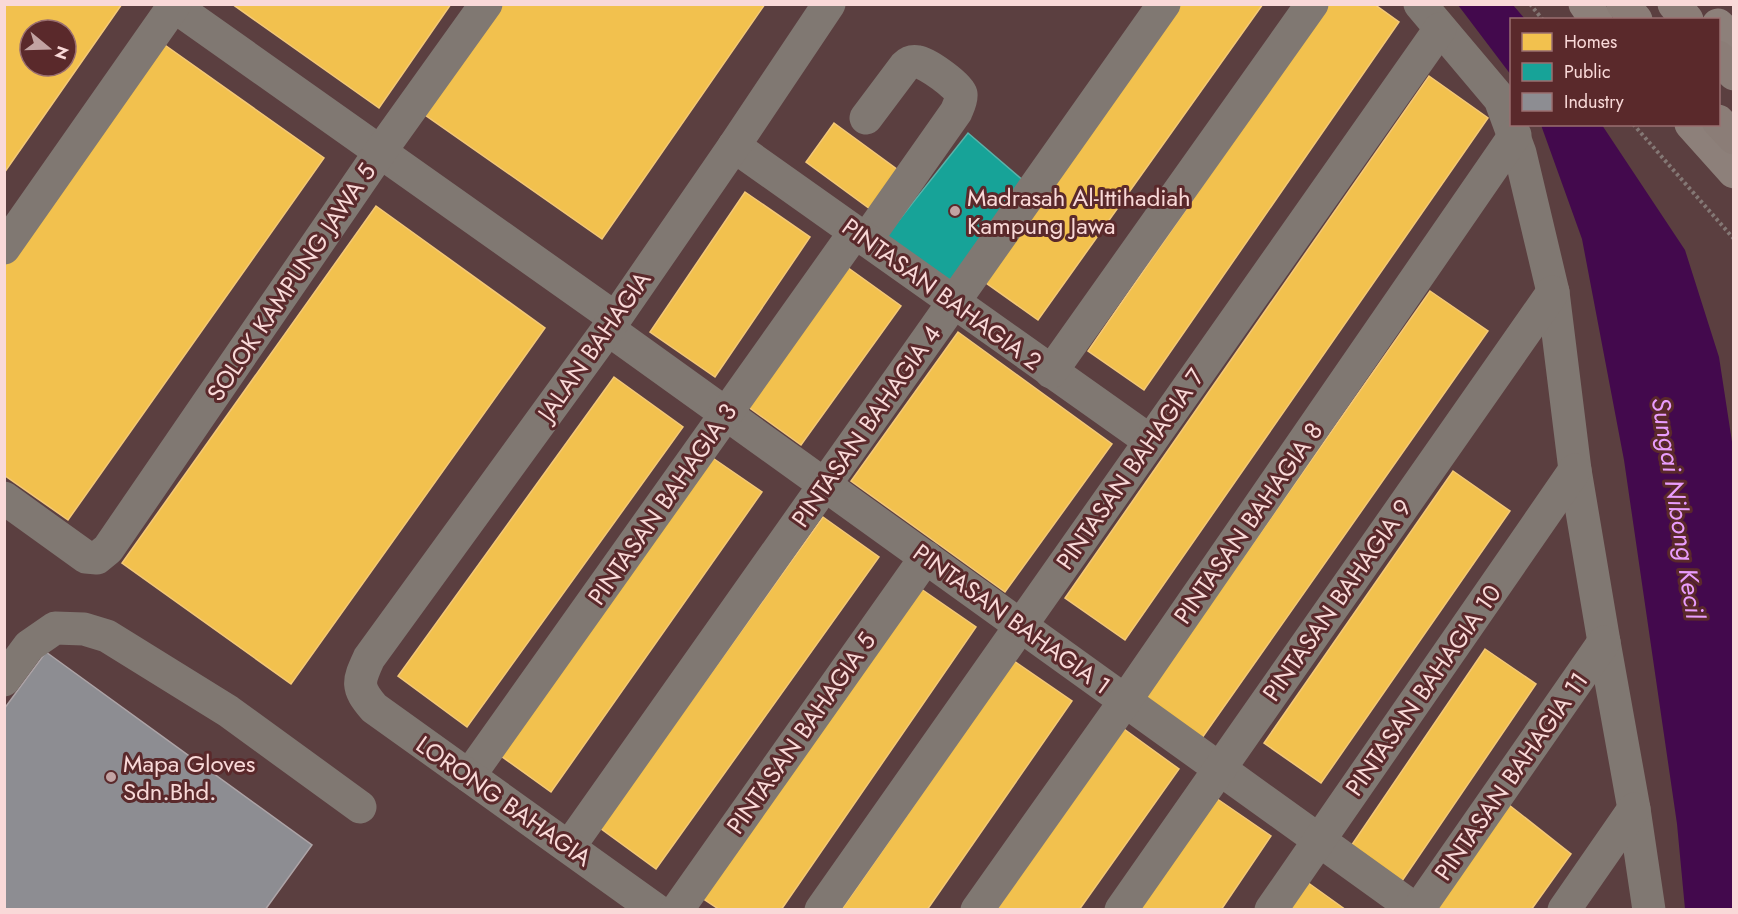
<svg xmlns="http://www.w3.org/2000/svg" width="1738" height="914" font-family="Jost,sans-serif">
<rect width="100%" height="100%" fill="#5b3f40"/>
<g fill="#43094d">
<path d="M1458 5H1513L1525 19 1512 20 1511 75Z"/>
<path d="M1541 125H1602L1685 250 1719 357 1734 455 1733 909H1685L1677 824 1624 460 1582 239Z"/>
</g>
<g fill="#f2c14e" stroke="#f4c877" stroke-width="1.5" fill-rule="evenodd">
<path d="M4 4H122L4 173ZM30 30H66V66H30Z"/>
<path d="M232 4H451L379 108Z"/>
<path d="M503 4H765L602 239 425 115Z"/>
<path d="M1175 4H1263L1038 320 979 278Z"/>
<path d="M1328 4H1374L1399 22 1144 390 1088 351Z"/>
<path d="M162 43 324 158 68 520 4 475V265Z"/>
<path d="M1429 76 1488 118 1125 640 1065 598Z"/>
<path d="M834 123 898 170 870 209 806 162Z"/>
<path d="M745 192 810 237 715 377 650 332Z"/>
<path d="M376 206 545 328 291 684 122 563Z"/>
<path d="M840 262 901 306 801 445 740 401Z"/>
<path d="M1430 291 1488 331 1202 738 1145 697Z"/>
<path d="M958 332 1112 444 1005 592 851 481Z"/>
<path d="M614 377 683 427 467 727 398 676Z"/>
<path d="M704 452 762 492 551 792 494 751Z"/>
<path d="M1453 471 1510 511 1321 783 1264 743Z"/>
<path d="M823 517 879 557 656 869 600 828Z"/>
<path d="M914 584 976 627 781 910H720L699 896Z"/>
<path d="M1485 649 1536 684 1402 881 1351 846Z"/>
<path d="M1014 661 1072 701 927 910H841Z"/>
<path d="M1124 729 1179 769 1079 910H996Z"/>
<path d="M1213 796 1271 836 1221 910H1135Z"/>
<path d="M1504 801 1571 854 1531 910H1430Z"/>
<path d="M1307 882 1346 910H1289Z"/>
</g>
<path fill="#17a398" stroke="#5bb3ab" stroke-width="1.5" d="M968 133 1025 182 956 279 944 280 884 239Z"/>
<path fill="#8d8d92" stroke="#ada4a7" stroke-width="1.5" d="M46 652 312 845 265 910H4V709Z"/>
<g fill="none" stroke-linecap="round" stroke-linejoin="round">
<g stroke="#847875" stroke-width="4" stroke-dasharray="3 3" stroke-linecap="butt">
<path d="M1530 4 1543 20"/>
<path d="M1633 124 1734 239"/>
</g>
<g stroke="#807872" stroke-width="33">
<path d="M1420 4 1500 99 1520 153 1553 292 1575 470 1604 642 1634 809 1649 910"/>
<path d="M174 6 615 318"/>
<path d="M866 118 905 66C909 62 913 61 918 62 927 63 959 86 961 94 962 100 958 107 956 112L866 240"/>
<path d="M734 146 1150 441"/>
<path d="M4 248 175 4"/>
<path d="M608 329 1416 910"/>
<path d="M1051 372 1312 4"/>
<path d="M4 498 86 557 97 558 108 549 380 152 486 4"/>
<path d="M4 680 29 646 55 628 84 629 107 636 228 711 360 807"/>
<path d="M469 776 855 232"/>
<path d="M569 847 1164 4"/>
<path d="M656 910 374 708C356 687 358 682 369 658L608 329 734 146 829 4"/>
<path d="M677 910 926 557"/>
<path d="M821 910 1440 29"/>
<path d="M977 910 1125 701 1515 135"/>
<path d="M1121 910 1553 292"/>
<path d="M1271 910 1575 470"/>
<path d="M1418 910 1604 642"/>
<path d="M1564 910 1634 809"/>
</g>
<g stroke="#8d807a" stroke-width="33">
<path d="M1585 4 1596 20"/>
<path d="M1718 25 1734 40"/>
<path d="M1691 124 1734 172"/>
</g>
<g stroke="#8b7d77" stroke-width="33">
<path d="M1623 4 1636 20"/>
<path d="M1674 4 1687 20"/>
<path d="M1718 57 1734 74"/>
<path d="M1718 121 1734 138"/>
</g>
</g>
<g fill="#c2a3a3" stroke="#5a292b" stroke-width="2">
<circle cx="955" cy="211" r="6"/>
<circle cx="111" cy="777" r="6"/>
</g>
<g text-anchor="middle" dominant-baseline="central" stroke-width="6" stroke-linejoin="round" paint-order="stroke">
<g font-size="24" fill="#f9d9d8" stroke="#5a292b" text-anchor="start">
<text x="967" y="197">Madrasah Al-Ittihadiah<tspan x="967" dy="28">Kampung Jawa</tspan></text>
<text x="123" y="763">Mapa Gloves<tspan x="123" dy="28">Sdn.Bhd.</tspan></text>
</g>
<g font-size="24" fill="#f9d9d8" stroke="#5a292b">
<text transform="translate(291 282) rotate(-56)">SOLOK KAMPUNG JAWA 5</text>
<text transform="translate(942 294) rotate(36)">PINTASAN BAHAGIA 2</text>
<text transform="translate(594 346) rotate(-55)">JALAN BAHAGIA</text>
<text transform="translate(866 426) rotate(-55)">PINTASAN BAHAGIA 4</text>
<text transform="translate(1130 469) rotate(-55)">PINTASAN BAHAGIA 7</text>
<text transform="translate(662 504) rotate(-55)">PINTASAN BAHAGIA 3</text>
<text transform="translate(1248 523) rotate(-55)">PINTASAN BAHAGIA 8</text>
<text transform="translate(1337 600) rotate(-55)">PINTASAN BAHAGIA 9</text>
<text transform="translate(1012 619) rotate(36)">PINTASAN BAHAGIA 1</text>
<text transform="translate(1423 690) rotate(-55)">PINTASAN BAHAGIA 10</text>
<text transform="translate(801 733) rotate(-55)">PINTASAN BAHAGIA 5</text>
<text transform="translate(1511 776) rotate(-55)">PINTASAN BAHAGIA 11</text>
<text transform="translate(504 801) rotate(35)">LORONG BAHAGIA</text>
</g>
<g font-size="26" font-style="italic" fill="#e99dfc" stroke="#5a292b">
<text transform="translate(1678 508) rotate(81)">Sungai Nibong Kecil</text>
</g>
</g>
<rect width="1738" height="914" fill="none" stroke="#f9d9d8" stroke-width="12"/>
<rect x="1510" y="18" width="210" height="108" fill="#5a292b" stroke="#9a6f70" stroke-width="1.5"/>
<rect x="1522" y="33" width="30" height="18" fill="#f2c14e" stroke="#9a6f70" stroke-width="1.5"/>
<text x="1564" y="48" font-size="18" fill="#f9d9d8">Homes</text>
<rect x="1522" y="63" width="30" height="18" fill="#17a398" stroke="#9a6f70" stroke-width="1.5"/>
<text x="1564" y="78" font-size="18" fill="#f9d9d8">Public</text>
<rect x="1522" y="93" width="30" height="18" fill="#8d8d92" stroke="#9a6f70" stroke-width="1.5"/>
<text x="1564" y="108" font-size="18" fill="#f9d9d8">Industry</text>
<g transform="translate(48 48) rotate(109)"><circle r="28" fill="#5a292b" stroke="#9a6f70" stroke-width="1.5"/>
<path d="M0-4.5L10 22L0 15L-10 22Z" fill="#c2a3a3"/>
<text y="-9" font-size="16" font-weight="bold" text-anchor="middle" fill="#f9d9d8">N</text>
</g>
</svg>
